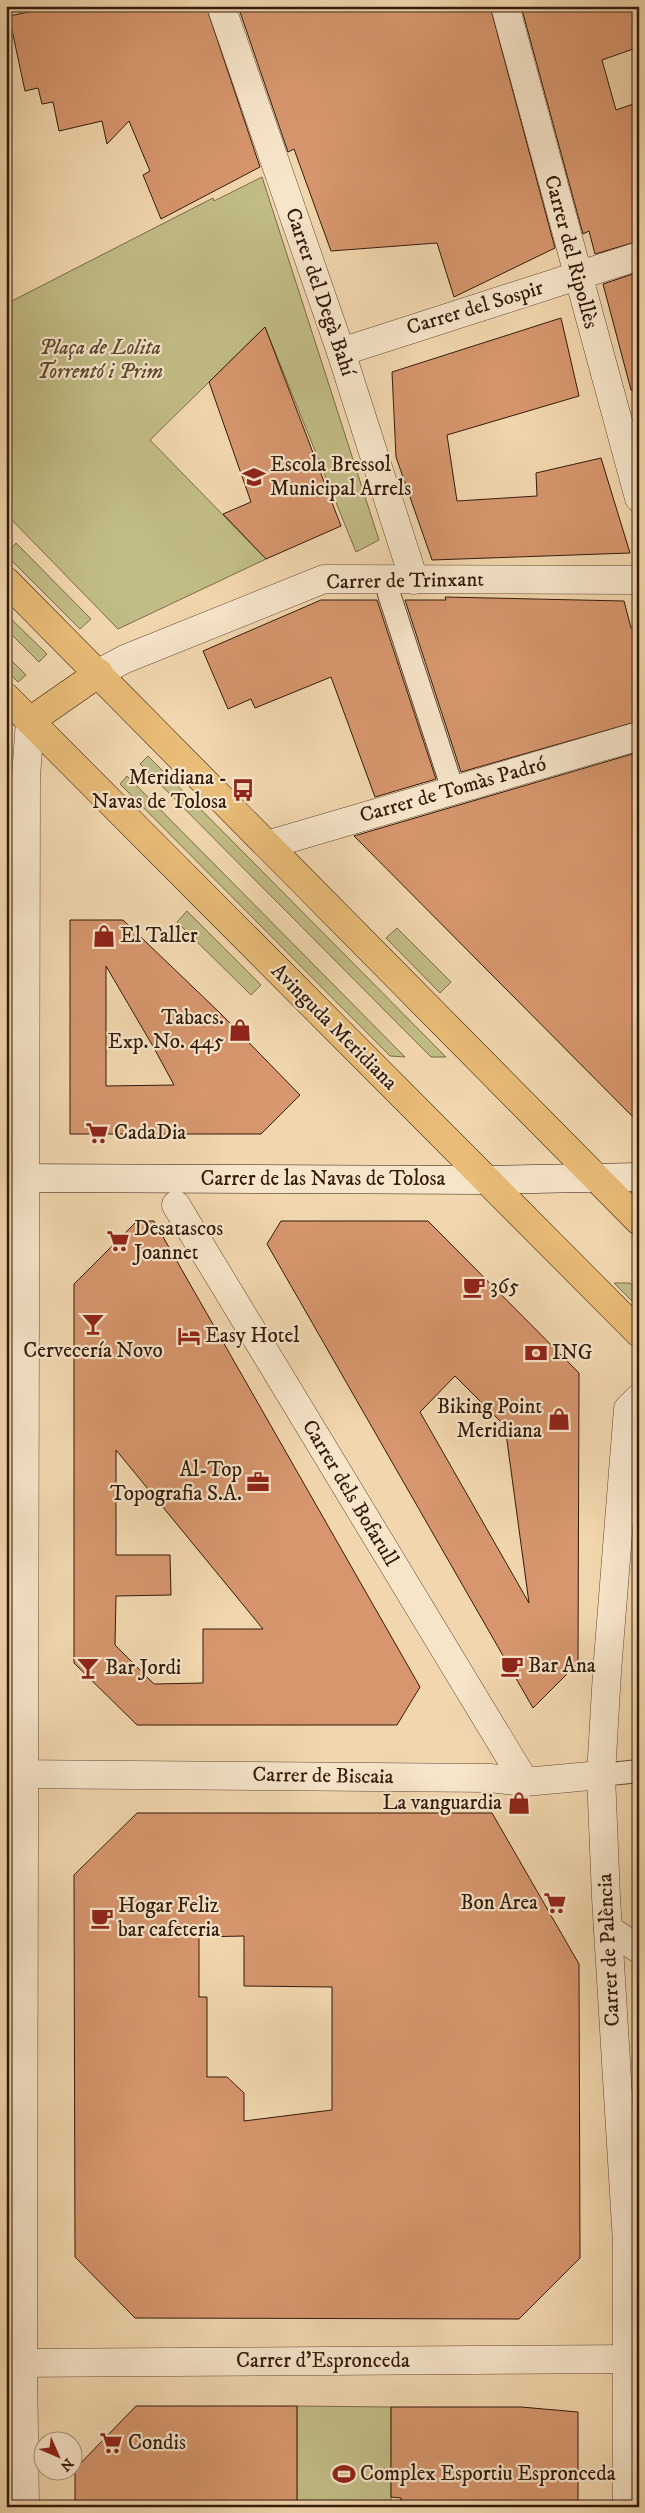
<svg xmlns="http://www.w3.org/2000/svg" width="645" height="2513" font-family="'IM FELL DW Pica',serif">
<rect width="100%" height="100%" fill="#f2d7ae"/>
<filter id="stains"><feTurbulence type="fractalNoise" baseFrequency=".004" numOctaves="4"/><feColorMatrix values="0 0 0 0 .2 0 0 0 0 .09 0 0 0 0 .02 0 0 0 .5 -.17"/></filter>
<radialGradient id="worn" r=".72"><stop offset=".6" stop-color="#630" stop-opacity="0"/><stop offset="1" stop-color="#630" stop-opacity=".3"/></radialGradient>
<g fill="#c1bc86" stroke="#7a6c48">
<path d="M262 177 379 540 356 552 265 327 150 440 266 559 118 629 6 514V304L213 198 214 201Z"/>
<path d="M16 543 91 619 80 629 6 555Z"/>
<path d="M6 614 47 654 39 662 6 629Z"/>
<path d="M6 655 26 675 18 682 6 670Z"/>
<path d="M148 756 446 1057H431L140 764Z"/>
<path d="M127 776 405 1057 390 1056 120 784Z"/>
<path d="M187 911 261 985 251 995 177 922Z"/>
<path d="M397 928 451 982 440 993 386 938Z"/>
<path d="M614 1283H630L639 1292V1308Z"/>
<path d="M297 2406 391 2407V2507H297Z"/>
</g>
<g fill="#d7966e" stroke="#321b0b" fill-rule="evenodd">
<path d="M58 6H206L260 167 161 219 143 175 150 171 129 121 107 144 102 121 59 131 53 102 42 104 38 88 25 91 9 16Z"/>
<path d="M238 6H490L555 248 454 297 437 243 331 251 294 149 288 152Z"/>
<path d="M521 6H639V47L602 60 616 110 639 102V241L595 254 589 231 583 234Z"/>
<path d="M639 272V389L631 390 603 284Z"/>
<path d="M561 318 579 396 447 435 457 501 537 496 536 473 601 458 630 553 432 560 396 457 392 372Z"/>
<path d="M265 327 341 526 266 559 223 514 251 502 209 382Z"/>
<path d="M445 597 624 601 631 628H639V721L461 772 405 600H446Z"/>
<path d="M321 600H377L436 779 375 797 331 677 255 708 251 699 228 709 203 651Z"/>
<path d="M639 752V1123L354 836Z"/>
<path d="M70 920H123L220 1013 300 1095 261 1134H70ZM106 966 154 1048 174 1085 106 1086Z"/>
<path d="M137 1221H154L420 1687 397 1725H137L74 1663V1284ZM116 1450 263 1629H203V1683L154 1684 115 1645 116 1596 171 1595 170 1555H116Z"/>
<path d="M281 1221H428L579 1373 578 1663 533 1708 267 1244ZM455 1376 505 1426 529 1603 420 1412Z"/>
<path d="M137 1813H492L579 1964 580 2258 519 2319 135 2318 75 2257 74 1875ZM244 1936V1986L332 1987V2110L244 2121V2093L227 2077H207V1997H199V1937Z"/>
<path d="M136 2406H297V2507H75V2469Z"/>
<path d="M391 2407H521L578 2412V2507H401V2498L391 2497Z"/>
</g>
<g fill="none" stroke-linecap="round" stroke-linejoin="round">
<defs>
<g id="pedestrian">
<path d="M389 594 453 790"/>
<path d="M601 1775 639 1771"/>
</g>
<g id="minor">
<path d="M221 6 341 352 414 580"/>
<path d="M505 6 639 498"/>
<path d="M341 352 639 256"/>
<path d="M99 673 125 659 324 579 639 580"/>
<path d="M267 845 639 736"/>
<path d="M176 1205 525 1782"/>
<path d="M6 1774 490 1778 525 1782 601 1775"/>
<path d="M608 1929 639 1949"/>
<path d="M6 2363 639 2359"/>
<path d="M25 2507 23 2363 26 777 30 721"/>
<path d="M627 2507V2243L606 1897 601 1775 607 1672 628 1409 639 1398"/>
</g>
<path id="secondary" d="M6 1178 485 1180 639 1177"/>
<g id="primary">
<path d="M6 581 639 1221"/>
<path d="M6 697 639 1333"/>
<path d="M30 721 99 673"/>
</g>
</defs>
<use href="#pedestrian" stroke="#624a34" stroke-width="24"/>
<use href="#minor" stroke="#624a34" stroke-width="29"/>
<use href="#secondary" stroke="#321b0b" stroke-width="29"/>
<use href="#primary" stroke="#321b0b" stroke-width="29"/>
<use href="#pedestrian" stroke="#f7e5ca" stroke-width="22"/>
<use href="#minor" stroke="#f7e5ca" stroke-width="28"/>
<use href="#secondary" stroke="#f7e5ca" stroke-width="28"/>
<use href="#primary" stroke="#e9bc77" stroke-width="28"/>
</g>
<defs>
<symbol id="school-bare" viewBox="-9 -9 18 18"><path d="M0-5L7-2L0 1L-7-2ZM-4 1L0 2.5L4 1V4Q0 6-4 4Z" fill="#8f2418" stroke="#f7e5ca" stroke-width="2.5" paint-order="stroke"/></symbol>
<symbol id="bus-bare" viewBox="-9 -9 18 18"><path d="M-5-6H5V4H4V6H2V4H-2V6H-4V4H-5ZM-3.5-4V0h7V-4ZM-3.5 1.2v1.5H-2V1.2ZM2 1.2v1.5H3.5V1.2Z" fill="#8f2418" stroke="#f7e5ca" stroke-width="2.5" paint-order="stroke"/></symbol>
<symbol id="shop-bare" viewBox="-9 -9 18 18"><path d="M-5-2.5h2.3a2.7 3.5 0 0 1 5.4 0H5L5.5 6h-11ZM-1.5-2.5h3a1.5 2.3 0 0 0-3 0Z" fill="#8f2418" stroke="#f7e5ca" stroke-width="2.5" paint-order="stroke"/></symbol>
<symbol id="supermarket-bare" viewBox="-9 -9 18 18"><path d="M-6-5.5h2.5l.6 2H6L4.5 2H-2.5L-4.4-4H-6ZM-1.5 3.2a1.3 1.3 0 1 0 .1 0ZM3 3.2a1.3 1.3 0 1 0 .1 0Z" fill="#8f2418" stroke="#f7e5ca" stroke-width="2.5" paint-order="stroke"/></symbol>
<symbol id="cafe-bare" viewBox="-9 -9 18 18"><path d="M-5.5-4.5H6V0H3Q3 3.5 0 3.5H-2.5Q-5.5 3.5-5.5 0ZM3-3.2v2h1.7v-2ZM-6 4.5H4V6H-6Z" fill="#8f2418" stroke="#f7e5ca" stroke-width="2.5" paint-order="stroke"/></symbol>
<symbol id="bar-bare" viewBox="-9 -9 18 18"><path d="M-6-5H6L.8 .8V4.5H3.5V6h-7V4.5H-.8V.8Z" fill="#8f2418" stroke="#f7e5ca" stroke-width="2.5" paint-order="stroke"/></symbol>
<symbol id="hotel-bare" viewBox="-9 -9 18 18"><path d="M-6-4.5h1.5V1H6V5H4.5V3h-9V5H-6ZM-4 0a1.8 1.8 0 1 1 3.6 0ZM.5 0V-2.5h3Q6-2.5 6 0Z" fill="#8f2418" stroke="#f7e5ca" stroke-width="2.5" paint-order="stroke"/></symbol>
<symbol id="bank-bare" viewBox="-9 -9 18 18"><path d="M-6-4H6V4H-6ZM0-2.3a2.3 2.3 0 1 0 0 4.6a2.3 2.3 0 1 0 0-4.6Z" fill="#8f2418" stroke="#f7e5ca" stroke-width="2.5" paint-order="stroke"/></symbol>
<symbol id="office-bare" viewBox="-9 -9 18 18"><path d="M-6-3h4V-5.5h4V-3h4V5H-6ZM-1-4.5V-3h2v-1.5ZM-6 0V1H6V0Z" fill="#8f2418" stroke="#f7e5ca" stroke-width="2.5" paint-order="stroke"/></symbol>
<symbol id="stadium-bare" viewBox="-9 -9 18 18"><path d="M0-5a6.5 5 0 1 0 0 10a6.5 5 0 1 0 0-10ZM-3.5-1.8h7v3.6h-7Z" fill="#8f2418" stroke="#f7e5ca" stroke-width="2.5" paint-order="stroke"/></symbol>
</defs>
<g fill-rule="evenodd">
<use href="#school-bare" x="238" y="461" width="32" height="32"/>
<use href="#bus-bare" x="227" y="774" width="32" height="32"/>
<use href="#shop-bare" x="88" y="920" width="32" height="32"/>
<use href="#shop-bare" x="224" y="1014" width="32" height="32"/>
<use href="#supermarket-bare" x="81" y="1117" width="32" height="32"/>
<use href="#supermarket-bare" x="102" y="1225" width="32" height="32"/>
<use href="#cafe-bare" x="458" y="1271" width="32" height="32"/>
<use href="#bar-bare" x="77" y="1308" width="32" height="32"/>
<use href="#hotel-bare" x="173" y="1320" width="32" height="32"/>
<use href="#bank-bare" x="520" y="1337" width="32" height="32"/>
<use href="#shop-bare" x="543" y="1403" width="32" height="32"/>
<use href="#office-bare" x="242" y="1466" width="32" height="32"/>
<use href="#cafe-bare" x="496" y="1650" width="32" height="32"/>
<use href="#bar-bare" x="72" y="1652" width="32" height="32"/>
<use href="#shop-bare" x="503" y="1787" width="32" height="32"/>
<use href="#supermarket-bare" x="539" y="1887" width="32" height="32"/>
<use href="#cafe-bare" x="86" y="1902" width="32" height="32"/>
<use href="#supermarket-bare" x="95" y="2427" width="32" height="32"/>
<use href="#stadium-bare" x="328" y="2458" width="32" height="32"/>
</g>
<g text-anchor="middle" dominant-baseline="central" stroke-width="4.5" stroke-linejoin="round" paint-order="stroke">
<g font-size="21" fill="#321b0b" stroke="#f7e5ca">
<text transform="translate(571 252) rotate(75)">Carrer del Ripollès</text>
<text transform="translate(320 292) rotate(71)">Carrer del Degà Bahí</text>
<text transform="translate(475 308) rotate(-17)">Carrer del Sospir</text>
<text transform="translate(405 581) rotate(-1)">Carrer de Trinxant</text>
<text transform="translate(453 790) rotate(-16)">Carrer de Tomàs Padró</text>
<text transform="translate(334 1027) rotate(45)">Avinguda Meridiana</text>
<text x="323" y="1179">Carrer de las Navas de Tolosa</text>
<text transform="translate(350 1493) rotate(59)">Carrer dels Bofarull</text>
<text transform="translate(323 1776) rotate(1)">Carrer de Biscaia</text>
<text transform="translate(609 1950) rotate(-93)">Carrer de Palència</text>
<text x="323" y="2361">Carrer d'Espronceda</text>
</g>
<g font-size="21" font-style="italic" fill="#5d4b30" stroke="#f7e5ca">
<text x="100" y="348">Plaça de Lolita<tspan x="100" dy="24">Torrentó i Prim</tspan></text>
</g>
<g font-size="21" fill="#321b0b" stroke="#f7e5ca" text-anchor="start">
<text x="270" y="465">Escola Bressol<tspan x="270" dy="24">Municipal Arrels</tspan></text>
<text x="227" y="778" text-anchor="end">Meridiana -<tspan x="227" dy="24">Navas de Tolosa</tspan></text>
<text x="120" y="936">El Taller</text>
<text x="224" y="1018" text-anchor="end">Tabacs.<tspan x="224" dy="24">Exp. No. 445</tspan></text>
<text x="114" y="1133">CadaDia</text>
<text x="134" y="1229">Desatascos<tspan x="134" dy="24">Joannet</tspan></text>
<text x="490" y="1287">365</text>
<text x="205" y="1336">Easy Hotel</text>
<text x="93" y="1351" text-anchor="middle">Cervecería Novo</text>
<text x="552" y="1353">ING</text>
<text x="542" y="1407" text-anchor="end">Biking Point<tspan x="542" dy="24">Meridiana</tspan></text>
<text x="242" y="1470" text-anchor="end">Al-Top<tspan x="242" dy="24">Topografia S.A.</tspan></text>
<text x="528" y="1666">Bar Ana</text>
<text x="105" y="1668">Bar Jordi</text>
<text x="502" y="1803" text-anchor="end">La vanguardia</text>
<text x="538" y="1903" text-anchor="end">Bon Area</text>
<text x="118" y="1906">Hogar Feliz<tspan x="118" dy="24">bar cafeteria</tspan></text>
<text x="128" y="2443">Condis</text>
<text x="360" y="2474">Complex Esportiu Espronceda</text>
</g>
</g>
<rect width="645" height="2513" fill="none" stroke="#f2d7ae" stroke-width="25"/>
<rect x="8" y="8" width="630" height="2498" fill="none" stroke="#321b0b" stroke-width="2.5"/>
<rect x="12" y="12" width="620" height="2488" fill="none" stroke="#321b0b"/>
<g transform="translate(58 2456) rotate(135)"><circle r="24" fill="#f7e5ca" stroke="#a8947e"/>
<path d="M0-4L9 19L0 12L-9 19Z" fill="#8f2418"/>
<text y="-8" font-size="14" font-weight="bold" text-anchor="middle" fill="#321b0b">N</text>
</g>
<rect width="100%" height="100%" filter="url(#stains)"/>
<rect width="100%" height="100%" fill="url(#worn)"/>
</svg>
